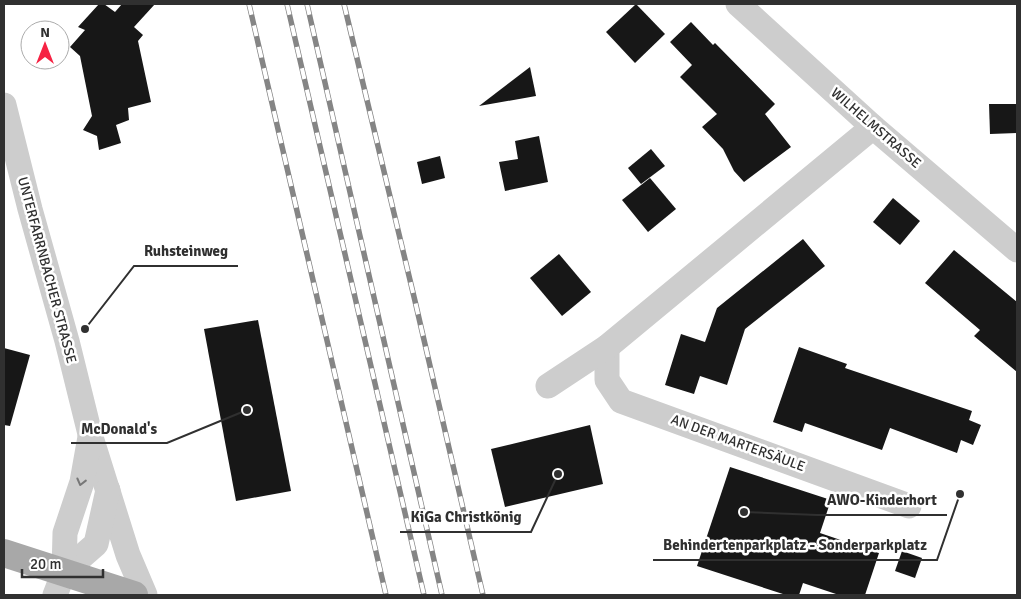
<svg xmlns="http://www.w3.org/2000/svg" width="1021" height="599" font-family="Signika,sans-serif">
<rect width="100%" height="100%" fill="#fff"/>
<g fill="#171717">
<path d="M99 4H104L115 12 122 4H155L134 27 143 35 138 41 151 102 128 108 129 120 116 125 121 143 99 150 97 136 83 130 92 116 80 56 70 47 85 30 78 27Z"/>
<path d="M636 4 665 34 635 63 606 32Z"/>
<path d="M691 22 713 45 715 43 775 104 765 114 791 147 744 182 734 171 723 149 702 127 717 114 680 77 692 65 670 42Z"/>
<path d="M530 67 536 96 479 106Z"/>
<path d="M989 104H1017V133L990 134Z"/>
<path d="M539 136 548 182 505 191 499 162 518 159 515 141Z"/>
<path d="M651 149 665 166 641 184 628 168Z"/>
<path d="M440 156 445 178 422 184 417 162Z"/>
<path d="M650 178 676 209 648 232 622 200Z"/>
<path d="M893 198 920 221 900 245 873 222Z"/>
<path d="M803 239 825 266 745 329 727 385 700 376 694 394 665 385 681 334 705 342 717 308Z"/>
<path d="M954 250 1017 302V372L974 336 980 330 925 283Z"/>
<path d="M559 254 591 292 562 316 530 278Z"/>
<path d="M258 320 291 491 236 501 204 329Z"/>
<path d="M799 347 847 364 845 368 972 411 969 420 981 425 973 445 961 440 957 453 890 428 882 450 805 423 802 432 773 422Z"/>
<path d="M4 348 30 355 10 426 4 425Z"/>
<path d="M590 425 603 484 505 507 491 449Z"/>
<path d="M730 467 831 500 820 533 879 553 865 595H839L803 583 799 595H786L697 566Z"/>
<path d="M902 551 922 558 915 578 895 571Z"/>
</g>
<g fill="none" stroke-linecap="round" stroke-linejoin="round">
<g stroke="#cdcdcd" stroke-width="25">
<path d="M738 4 873 127 1017 250"/>
<path d="M4 105 30 209 67 341 90 434 128 555 145 595"/>
<path d="M607 347V380L621 401 909 506"/>
<path d="M548 386 607 347 873 127"/>
<path d="M64 572 96 544 108 490"/>
<path d="M55 595 64 572 65 533 82 482 90 437"/>
</g>
<path stroke="#a8a8a8" stroke-width="28" d="M4 553 134 595"/>
<defs>
<g id="rail">
<path d="M249 4 386 595"/>
<path d="M287 4 424 595"/>
<path d="M307 4 442 595"/>
<path d="M344 4 415 301 483 595"/>
</g>
</defs>
<use href="#rail" stroke="#858585" stroke-width="5.5"/>
<use href="#rail" stroke="#fff" stroke-width="4" stroke-dasharray="11" stroke-linecap="butt"/>
</g>
<defs><path id="oneway-chevron" d="M-2-3.5L2.5 0L-2 3.5" fill="none" stroke-width="1.6" stroke-linecap="round" stroke-linejoin="round" transform="scale(1.25)"/></defs>
<use stroke="#777" href="#oneway-chevron" transform="translate(81 482) rotate(104)"/>
<g text-anchor="middle" dominant-baseline="central" stroke-width="5" stroke-linejoin="round" paint-order="stroke">
<g font-size="14" fill="#303030" stroke="#fff">
<text transform="translate(876 128) rotate(41)">WILHELMSTRASSE</text>
<text transform="translate(47 270) rotate(75)">UNTERFARRNBACHER STRASSE</text>
<text transform="translate(738 443) rotate(20)">AN DER MARTERSÄULE</text>
</g>
</g>
<path fill="none" stroke="#303030" stroke-width="2" d="M85 329L134 266H238M247 410L167 443H71M744 512L817 515H947M558 474L531 532H400M960 494L937 560H653"/>
<g fill="#303030" stroke="#fff" stroke-width="2">
<circle cx="85" cy="329" r="5"/>
<circle cx="247" cy="410" r="5"/>
<circle cx="744" cy="512" r="5"/>
<circle cx="558" cy="474" r="5"/>
<circle cx="960" cy="494" r="5"/>
</g>
<g font-size="15" text-anchor="middle" font-weight="bold" fill="#303030" stroke="#fff" stroke-width="5" stroke-linejoin="round" paint-order="stroke">
<text x="186" y="256">Ruhsteinweg</text>
<text x="119" y="434">McDonald's</text>
<text x="882" y="505">AWO-Kinderhort</text>
<text x="466" y="522">KiGa Christkönig</text>
<text x="795" y="550">Behindertenparkplatz - Sonderparkplatz</text>
</g>
<rect width="1021" height="599" fill="none" stroke="#303030" stroke-width="10"/>
<g transform="translate(45 45)"><circle r="24" fill="#ffffff" stroke="#acacac"/>
<path d="M0-4L9 19L0 12L-9 19Z" fill="#f62243"/>
<text y="-8" font-size="14" font-weight="bold" text-anchor="middle" fill="#303030">N</text>
</g>
<path d="M22 569v8h81v-8" fill="none" stroke="#303030" stroke-width="2.5"/>
<text x="30" y="569" font-size="15" fill="#303030" stroke="#ffffff" stroke-width="4" paint-order="stroke">20 m</text>
</svg>
